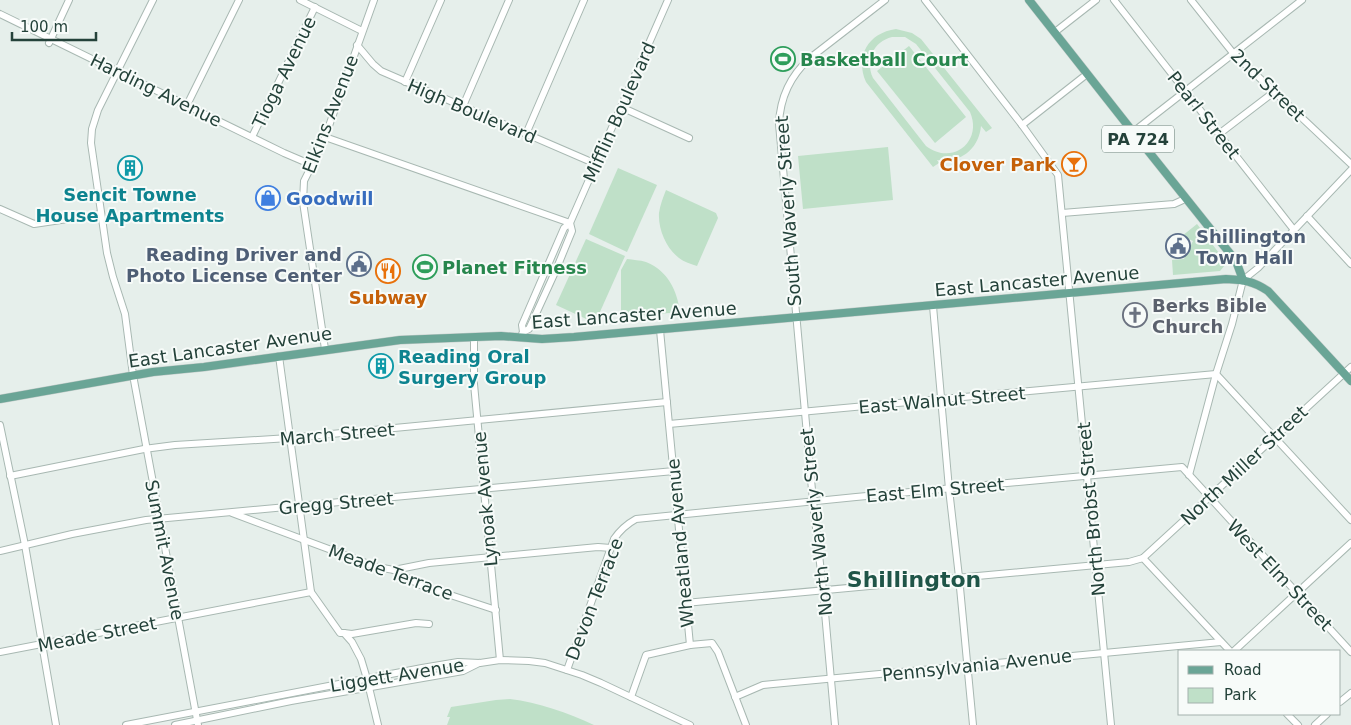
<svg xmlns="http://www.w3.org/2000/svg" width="1351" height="725" font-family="'DejaVu Sans',sans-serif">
<rect width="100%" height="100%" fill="#e6efeb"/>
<g fill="#bfe0c8" fill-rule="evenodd">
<path d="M896 29 912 33 921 39 992 128 986 132 981 126C979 149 960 164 937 160L939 163 933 167 866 82C855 56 868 33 896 29ZM892 37H905L916 44 970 112C983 142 952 166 926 146L873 78C865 60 873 42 892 37Z"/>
<path d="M909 46 966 117 935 143 877 71Z"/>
<path d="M782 48 791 52 784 70 774 66Z"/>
<path d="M888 147 893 200 803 209 798 156Z"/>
<path d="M618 168 657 185 627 252 589 234Z"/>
<path d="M666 190 716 213 718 218 697 266C691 264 684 262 679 258 666 248 658 229 659 213 660 205 663 198 666 190Z"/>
<path d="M1197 224 1225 261V265L1220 271 1173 275 1172 260 1184 259 1193 241 1182 236Z"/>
<path d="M586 239 625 256 595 323 556 305Z"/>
<path d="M627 259C633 260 640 260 646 262 668 271 677 290 680 312L625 317 621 313V270Z"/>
<path d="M510 699C538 702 568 713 594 725H447L450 717H447L451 707 496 700Z"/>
</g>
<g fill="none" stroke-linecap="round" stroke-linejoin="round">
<defs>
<g id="minor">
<path d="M153 0 98 110 92 129 91 143 107 253 113 277 125 314 133 375 198 725"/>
<path d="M300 0 362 31"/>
<path d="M925 0 1022 125 1058 175 1111 725"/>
<path d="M1114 0 1294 230"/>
<path d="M1191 0 1233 53 1351 164"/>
<path d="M0 14 284 153 312 165"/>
<path d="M1055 32 1096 0"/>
<path d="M49 43 69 0"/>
<path d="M357 45 373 64 381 71 596 164"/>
<path d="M405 82 441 0"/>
<path d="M187 105 239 0"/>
<path d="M463 106 509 0"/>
<path d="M621 107 689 138"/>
<path d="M1022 125 1087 74"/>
<path d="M1133 132 1302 0"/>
<path d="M526 134 584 0"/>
<path d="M1219 134 1274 92"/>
<path d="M252 137 315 7"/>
<path d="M325 137 570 223"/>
<path d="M0 209 34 224 101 214"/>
<path d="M1062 213 1174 204 1185 199"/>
<path d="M1307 216 1351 264"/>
<path d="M933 306 949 489 959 577 973 725"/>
<path d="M660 330 690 645"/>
<path d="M523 332 522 325 564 228 570 223 668 0"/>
<path d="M522 334 523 332 529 329 556 270 572 231 570 223"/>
<path d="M474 337V384L500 660"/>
<path d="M325 349 303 202 304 181 318 153 325 137 374 0"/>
<path d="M279 356 311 592 340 633H344L352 642 361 659 367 679 378 725"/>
<path d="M669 424 1216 374 1351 520"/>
<path d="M0 425 25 545 56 725"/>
<path d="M1189 475 1216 374 1232 324 1243 280 1258 268 1351 170"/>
<path d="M10 476 144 449 175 445 289 438 667 402"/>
<path d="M232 513 377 567 394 570 420 585 496 610"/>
<path d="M0 551 72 534 146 520 674 471"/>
<path d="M1143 558 1230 651"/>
<path d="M394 570 429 563 598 547 611 548"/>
<path d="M685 603 1129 562 1143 558 1351 367"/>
<path d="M344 633 352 634 416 623 429 624"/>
<path d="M1234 651 1351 543"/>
<path d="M0 652 311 592"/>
<path d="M567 670 614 539C620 530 627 524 636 519L856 497 1182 467 1351 652"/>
<path d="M631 697 646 655 690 645 712 643 718 652 746 725"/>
<path d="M735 697 763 685 773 684 1221 642"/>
<path d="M1340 702 1351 693"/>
<path d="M1287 714 1298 725"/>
<path d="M126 725 422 668 458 662 480 663 500 660 529 661 545 663 582 675 601 683 690 725"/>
<path d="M175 725 291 701 463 671 479 663"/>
<path d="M835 725 823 590 813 501 779 124C780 98 790 76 810 58L885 0"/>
<path d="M1315 725 1327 714"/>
</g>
<g id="major">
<path d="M1029 0 1133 132 1236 261 1243 280"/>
<path d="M0 399 153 372 204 367 400 340 501 336 542 339 574 337 1226 279C1244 280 1253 281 1268 291L1351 381"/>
</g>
</defs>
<use href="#minor" stroke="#a8b8b2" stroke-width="8"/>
<use href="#major" stroke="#c2cac8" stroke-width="9"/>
<use href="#minor" stroke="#fff" stroke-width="6"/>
<use href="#major" stroke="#6aa596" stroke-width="8"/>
</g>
<defs>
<symbol id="stadium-ring" viewBox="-11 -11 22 22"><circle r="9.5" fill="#f7fbf9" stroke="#2e9e5b" stroke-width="1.5"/><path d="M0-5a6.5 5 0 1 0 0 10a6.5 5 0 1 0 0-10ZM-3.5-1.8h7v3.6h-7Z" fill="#2e9e5b"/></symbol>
<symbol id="bar-ring" viewBox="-11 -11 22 22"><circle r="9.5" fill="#f7fbf9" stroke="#e8710a" stroke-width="1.5"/><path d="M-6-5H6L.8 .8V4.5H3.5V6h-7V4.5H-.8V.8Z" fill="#e8710a"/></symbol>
<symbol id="building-ring" viewBox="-11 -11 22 22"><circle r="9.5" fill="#f7fbf9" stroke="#0f9aa8" stroke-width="1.5"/><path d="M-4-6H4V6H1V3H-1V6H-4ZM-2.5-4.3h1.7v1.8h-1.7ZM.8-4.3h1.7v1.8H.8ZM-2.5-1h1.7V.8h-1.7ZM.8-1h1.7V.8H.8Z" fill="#0f9aa8"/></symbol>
<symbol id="shop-ring" viewBox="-11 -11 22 22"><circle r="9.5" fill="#f7fbf9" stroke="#3f7fe0" stroke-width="1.5"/><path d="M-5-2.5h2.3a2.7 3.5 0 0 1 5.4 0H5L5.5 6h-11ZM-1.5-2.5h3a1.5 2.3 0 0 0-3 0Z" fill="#3f7fe0"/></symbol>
<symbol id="civic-ring" viewBox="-11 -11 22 22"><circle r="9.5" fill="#f7fbf9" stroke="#5c6f8a" stroke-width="1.5"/><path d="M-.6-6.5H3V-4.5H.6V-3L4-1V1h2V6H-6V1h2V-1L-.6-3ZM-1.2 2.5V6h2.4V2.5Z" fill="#5c6f8a"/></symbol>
<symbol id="restaurant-ring" viewBox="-11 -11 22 22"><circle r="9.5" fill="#f7fbf9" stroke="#e8710a" stroke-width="1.5"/><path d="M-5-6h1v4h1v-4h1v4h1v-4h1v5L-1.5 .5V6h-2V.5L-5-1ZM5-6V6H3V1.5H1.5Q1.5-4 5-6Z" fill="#e8710a"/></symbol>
<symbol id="church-ring" viewBox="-11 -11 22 22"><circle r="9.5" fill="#f7fbf9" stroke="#6b7280" stroke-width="1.5"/><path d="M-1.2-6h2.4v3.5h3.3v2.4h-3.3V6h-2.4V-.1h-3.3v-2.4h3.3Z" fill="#6b7280"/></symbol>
</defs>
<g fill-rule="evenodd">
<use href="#stadium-ring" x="769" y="45" width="28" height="28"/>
<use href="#bar-ring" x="1060" y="150" width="28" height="28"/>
<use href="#building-ring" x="116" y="154" width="28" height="28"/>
<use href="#shop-ring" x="254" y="184" width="28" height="28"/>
<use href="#civic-ring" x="1164" y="232" width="28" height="28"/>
<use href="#civic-ring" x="345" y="250" width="28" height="28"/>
<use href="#stadium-ring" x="411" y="253" width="28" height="28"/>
<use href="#restaurant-ring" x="374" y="257" width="28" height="28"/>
<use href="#church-ring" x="1121" y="301" width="28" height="28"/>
<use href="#building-ring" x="367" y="352" width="28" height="28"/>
</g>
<g text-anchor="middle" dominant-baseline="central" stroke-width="4" stroke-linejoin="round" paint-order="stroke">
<rect fill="#f7fbf9" stroke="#637a73" stroke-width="1" x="1102" y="125.5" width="72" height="27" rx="4"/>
<g font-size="16" font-weight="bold" fill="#24423a">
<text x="1138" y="139">PA 724</text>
</g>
<g font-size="18" font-weight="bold" fill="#27864d" stroke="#f7fbf9" text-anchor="start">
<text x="800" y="59">Basketball Court</text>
<text x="442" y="267">Planet Fitness</text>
</g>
<g font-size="18" fill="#24423a" stroke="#f7fbf9">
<text transform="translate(284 72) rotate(-64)">Tioga Avenue</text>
<text transform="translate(1268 85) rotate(44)">2nd Street</text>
<text transform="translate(156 90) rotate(26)">Harding Avenue</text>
<text transform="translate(472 111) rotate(23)">High Boulevard</text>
<text transform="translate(619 112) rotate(-66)">Mifflin Boulevard</text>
<text transform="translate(330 114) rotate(-69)">Elkins Avenue</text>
<text transform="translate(1204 115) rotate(52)">Pearl Street</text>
<text transform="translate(788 211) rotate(-94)">South Waverly Street</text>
<text transform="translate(1037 281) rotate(-5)">East Lancaster Avenue</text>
<text transform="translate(634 315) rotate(-4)">East Lancaster Avenue</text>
<text transform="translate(230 347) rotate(-8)">East Lancaster Avenue</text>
<text transform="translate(942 400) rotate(-5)">East Walnut Street</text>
<text transform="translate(337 434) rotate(-5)">March Street</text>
<text transform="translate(1244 465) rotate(-43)">North Miller Street</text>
<text transform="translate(935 490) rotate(-5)">East Elm Street</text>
<text transform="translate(485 499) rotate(-95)">Lynoak Avenue</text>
<text transform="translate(336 503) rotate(-5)">Gregg Street</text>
<text transform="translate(1091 509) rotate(-95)">North Brobst Street</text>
<text transform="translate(816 522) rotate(-96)">North Waverly Street</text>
<text transform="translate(680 543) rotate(-95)">Wheatland Avenue</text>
<text transform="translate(165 550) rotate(79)">Summit Avenue</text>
<text transform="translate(391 572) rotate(20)">Meade Terrace</text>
<text transform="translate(1280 575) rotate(47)">West Elm Street</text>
<text transform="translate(594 599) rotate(-69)">Devon Terrace</text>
<text transform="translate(97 634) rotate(-11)">Meade Street</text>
<text transform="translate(977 665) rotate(-6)">Pennsylvania Avenue</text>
<text transform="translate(397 675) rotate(-9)">Liggett Avenue</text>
</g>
<g font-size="18" font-weight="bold" fill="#c56008" stroke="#f7fbf9" text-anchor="end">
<text x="1056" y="164">Clover Park</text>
<text x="388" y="297" text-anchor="middle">Subway</text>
</g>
<g font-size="18" font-weight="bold" fill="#0d838f" stroke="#f7fbf9">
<text x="130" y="194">Sencit Towne<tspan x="130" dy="21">House Apartments</tspan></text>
<text x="398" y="356" text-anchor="start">Reading Oral<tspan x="398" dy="21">Surgery Group</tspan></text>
</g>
<g font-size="18" font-weight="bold" fill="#366cbe" stroke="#f7fbf9" text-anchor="start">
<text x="286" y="198">Goodwill</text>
</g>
<g font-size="18" font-weight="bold" fill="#4e5e75" stroke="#f7fbf9" text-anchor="start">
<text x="1196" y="236">Shillington<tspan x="1196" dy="21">Town Hall</tspan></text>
<text x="342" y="254" text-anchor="end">Reading Driver and<tspan x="342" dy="21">Photo License Center</tspan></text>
</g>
<g font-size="18" font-weight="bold" fill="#5b616d" stroke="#f7fbf9" text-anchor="start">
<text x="1152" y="305">Berks Bible<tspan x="1152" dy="21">Church</tspan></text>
</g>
<g font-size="22" font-weight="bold" fill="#1f5548" stroke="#f7fbf9">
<text x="914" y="579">Shillington</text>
</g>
</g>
<rect x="1178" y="650" width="162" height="65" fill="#f7fbf9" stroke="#a3b1ad"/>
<rect x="1188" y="666" width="25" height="8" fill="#6aa596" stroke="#a3b1ad"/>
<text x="1224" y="675" font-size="15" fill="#24423a">Road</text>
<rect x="1188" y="688" width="25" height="15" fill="#bfe0c8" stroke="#a3b1ad"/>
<text x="1224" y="700" font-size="15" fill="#24423a">Park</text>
<path d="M12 32v8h84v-8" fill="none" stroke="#24423a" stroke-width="2.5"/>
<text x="20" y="32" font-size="15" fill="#24423a" stroke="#f7fbf9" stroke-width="4" paint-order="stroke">100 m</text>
</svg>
